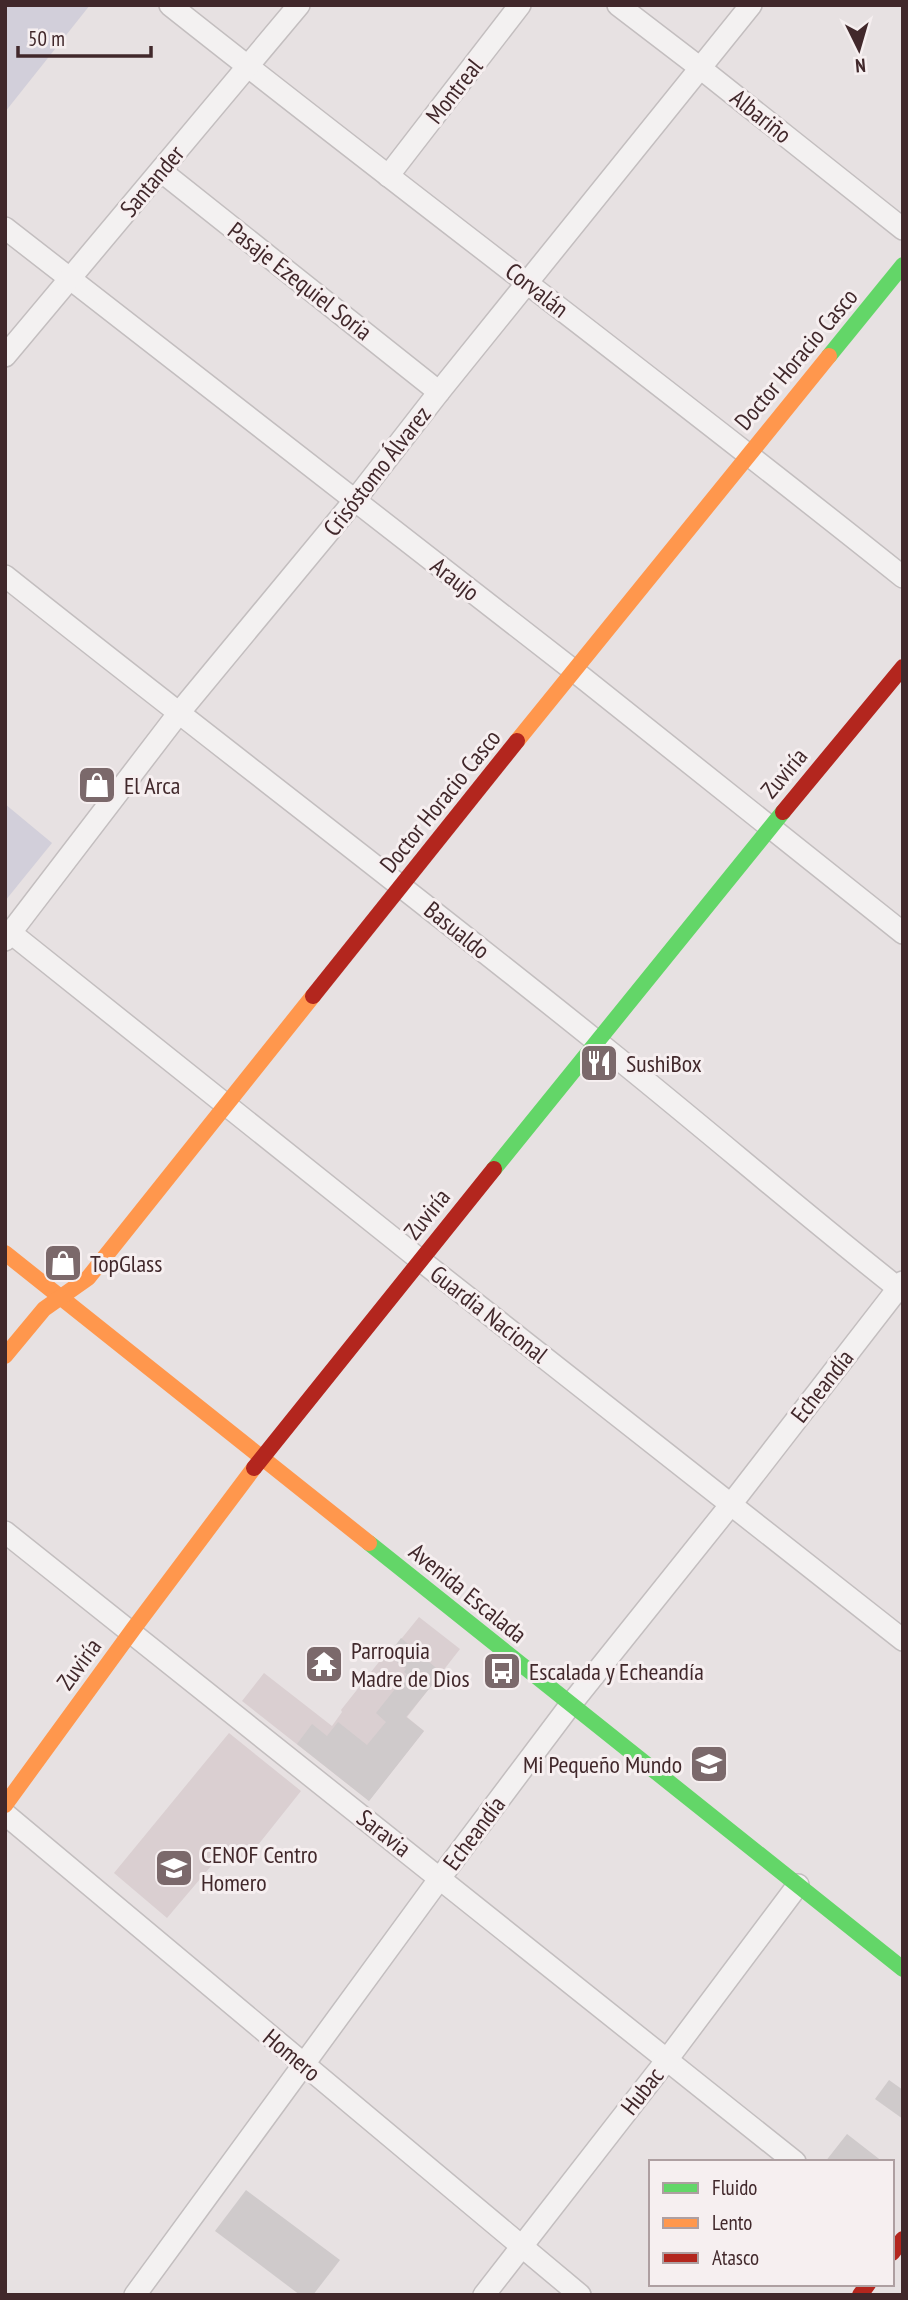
<svg xmlns="http://www.w3.org/2000/svg" width="908" height="2300" font-family="'PT Sans Narrow',sans-serif">
<rect width="100%" height="100%" fill="#e7e1e2"/>
<g fill="#dacfd1">
<path d="M419 1617 460 1649 407 1717 424 1731 369 1801 242 1701 264 1673 332 1726 342 1712 341 1710 386 1653 389 1654Z"/>
<path d="M229 1733 301 1791 246 1860 228 1846 167 1918 114 1873Z"/>
</g>
<g fill="#d2cfda">
<path d="M5 5H90L5 112Z"/>
<path d="M5 804 52 843 5 901Z"/>
</g>
<g fill="#cfcacb">
<path d="M401 1638 442 1673 406 1717 424 1731 369 1801 297 1744 312 1724 327 1736 338 1722 367 1745 386 1722 376 1713 407 1674 404 1672 406 1669 388 1655Z"/>
<path d="M889 2080 903 2090V2119L875 2099Z"/>
<path d="M847 2134 883 2162H825Z"/>
<path d="M246 2190 340 2260 313 2295H300L215 2231Z"/>
</g>
<g fill="none" stroke-linecap="round" stroke-linejoin="round">
<defs>
<g id="street">
<path d="M170 5C413 198 661 383 903 577"/>
<path d="M618 5 699 67 903 229"/>
<path d="M161 171 439 392"/>
<path d="M388 176 520 5"/>
<path d="M5 228 573 670 903 933"/>
<path d="M5 356 299 5"/>
<path d="M5 576C201 732 400 883 595 1040 699 1123 799 1210 903 1292"/>
<path d="M11 933 419 1259 903 1640"/>
<path d="M5 940 178 714 355 500 439 392 751 5"/>
<path d="M5 1532 795 2162"/>
<path d="M5 1814 580 2295"/>
<path d="M135 2295 440 1878 571 1704 732 1503 903 1282"/>
<path d="M484 2295 666 2061 798 1885"/>
</g>
</defs>
<use href="#street" stroke="#c3bebf" stroke-width="24"/>
<use href="#street" stroke="#f3f1f1" stroke-width="21"/>
<g stroke="#63d668" stroke-width="16">
<path d="M829 356 903 265"/>
<path d="M494 1169 783 812"/>
<path d="M369 1543 903 1969"/>
</g>
<g stroke="#ff974d" stroke-width="16">
<path d="M517 741 829 356"/>
<path d="M5 1253 369 1543"/>
<path d="M5 1356 44 1309 88 1278 313 996"/>
<path d="M5 1805 134 1628 254 1468"/>
</g>
<g stroke="#b3261e" stroke-width="16">
<path d="M783 812 903 667"/>
<path d="M313 996 517 741"/>
<path d="M254 1468 494 1169"/>
<path d="M892 2253 903 2239"/>
<path d="M860 2295 868 2284"/>
</g>
</g>
<defs>
<symbol id="shop-square" viewBox="-11 -11 22 22"><rect x="-9" y="-9" width="18" height="18" rx="4" fill="#7b696b" stroke="#f6eff0"/><path d="M-5-2.5h2.3a2.7 3.5 0 0 1 5.4 0H5L5.5 6h-11ZM-1.5-2.5h3a1.5 2.3 0 0 0-3 0Z" fill="#fff"/></symbol>
<symbol id="restaurant-square" viewBox="-11 -11 22 22"><rect x="-9" y="-9" width="18" height="18" rx="4" fill="#7b696b" stroke="#f6eff0"/><path d="M-5-6h1v4h1v-4h1v4h1v-4h1v5L-1.5 .5V6h-2V.5L-5-1ZM5-6V6H3V1.5H1.5Q1.5-4 5-6Z" fill="#fff"/></symbol>
<symbol id="temple-square" viewBox="-11 -11 22 22"><rect x="-9" y="-9" width="18" height="18" rx="4" fill="#7b696b" stroke="#f6eff0"/><path d="M0-6L5-2H3V0L6.5 2.5H4V6H1.5V3h-3V6H-4V2.5H-6.5L-3 0V-2H-5Z" fill="#fff"/></symbol>
<symbol id="bus-square" viewBox="-11 -11 22 22"><rect x="-9" y="-9" width="18" height="18" rx="4" fill="#7b696b" stroke="#f6eff0"/><path d="M-5-6H5V4H4V6H2V4H-2V6H-4V4H-5ZM-3.5-4V0h7V-4ZM-3.5 1.2v1.5H-2V1.2ZM2 1.2v1.5H3.5V1.2Z" fill="#fff"/></symbol>
<symbol id="school-square" viewBox="-11 -11 22 22"><rect x="-9" y="-9" width="18" height="18" rx="4" fill="#7b696b" stroke="#f6eff0"/><path d="M0-5L7-2L0 1L-7-2ZM-4 1L0 2.5L4 1V4Q0 6-4 4Z" fill="#fff"/></symbol>
</defs>
<g fill-rule="evenodd">
<use href="#shop-square" x="75" y="763" width="44" height="44"/>
<use href="#restaurant-square" x="577" y="1041" width="44" height="44"/>
<use href="#shop-square" x="41" y="1241" width="44" height="44"/>
<use href="#temple-square" x="302" y="1642" width="44" height="44"/>
<use href="#bus-square" x="480" y="1649" width="44" height="44"/>
<use href="#school-square" x="687" y="1742" width="44" height="44"/>
<use href="#school-square" x="152" y="1846" width="44" height="44"/>
</g>
<g text-anchor="middle" dominant-baseline="central" stroke-width="6" stroke-linejoin="round" paint-order="stroke">
<g font-size="24" fill="#41282b" stroke="#f6eff0">
<text transform="translate(454 91) rotate(-52)">Montreal</text>
<text transform="translate(761 116) rotate(39)">Albariño</text>
<text transform="translate(152 181) rotate(-50)">Santander</text>
<text transform="translate(300 281) rotate(38)">Pasaje Ezequiel Soria</text>
<text transform="translate(537 290) rotate(38)">Corvalán</text>
<text transform="translate(796 359) rotate(-50)">Doctor Horacio Casco</text>
<text transform="translate(377 471) rotate(-52)">Crisóstomo Álvarez</text>
<text transform="translate(455 579) rotate(38)">Araujo</text>
<text transform="translate(784 773) rotate(-50)">Zuviría</text>
<text transform="translate(440 801) rotate(-51)">Doctor Horacio Casco</text>
<text transform="translate(457 930) rotate(39)">Basualdo</text>
<text transform="translate(427 1214) rotate(-51)">Zuviría</text>
<text transform="translate(489 1314) rotate(38)">Guardia Nacional</text>
<text transform="translate(822 1386) rotate(-52)">Echeandía</text>
<text transform="translate(468 1593) rotate(39)">Avenida Escalada</text>
<text transform="translate(79 1664) rotate(-54)">Zuviría</text>
<text transform="translate(384 1833) rotate(38)">Saravia</text>
<text transform="translate(474 1833) rotate(-53)">Echeandía</text>
<text transform="translate(292 2055) rotate(40)">Homero</text>
<text transform="translate(642 2091) rotate(-52)">Hubac</text>
</g>
<g font-size="24" fill="#41282b" stroke="#f6eff0" text-anchor="start">
<text x="124" y="785">El Arca</text>
<text x="626" y="1063">SushiBox</text>
<text x="90" y="1263">TopGlass</text>
<text x="351" y="1650">Parroquia<tspan x="351" dy="28">Madre de Dios</tspan></text>
<text x="529" y="1671">Escalada y Echeandía</text>
<text x="682" y="1764" text-anchor="end">Mi Pequeño Mundo</text>
<text x="201" y="1854">CENOF Centro<tspan x="201" dy="28">Homero</tspan></text>
</g>
</g>
<rect width="908" height="2300" fill="none" stroke="#41282b" stroke-width="14"/>
<rect x="649" y="2160" width="245" height="126" fill="#f6eff0" stroke="#ae9fa1" stroke-width="2"/>
<rect x="663" y="2183" width="35" height="10" fill="#63d668" stroke="#ae9fa1" stroke-width="2"/>
<text x="712" y="2195" font-size="21" fill="#41282b">Fluido</text>
<rect x="663" y="2218" width="35" height="10" fill="#ff974d" stroke="#ae9fa1" stroke-width="2"/>
<text x="712" y="2230" font-size="21" fill="#41282b">Lento</text>
<rect x="663" y="2253" width="35" height="10" fill="#b3261e" stroke="#ae9fa1" stroke-width="2"/>
<text x="712" y="2265" font-size="21" fill="#41282b">Atasco</text>
<g transform="translate(859 49) rotate(175)" stroke="#f6eff0" stroke-width="5" paint-order="stroke">
<path d="M0-5L12 26L0 18L-12 26Z" fill="#41282b"/>
<text y="-10" font-size="19" font-weight="bold" text-anchor="middle" fill="#41282b">N</text>
</g>
<path d="M18 46v10h133v-10" fill="none" stroke="#41282b" stroke-width="3.5"/>
<text x="28" y="46" font-size="21" fill="#41282b" stroke="#f6eff0" stroke-width="5" paint-order="stroke">50 m</text>
</svg>
